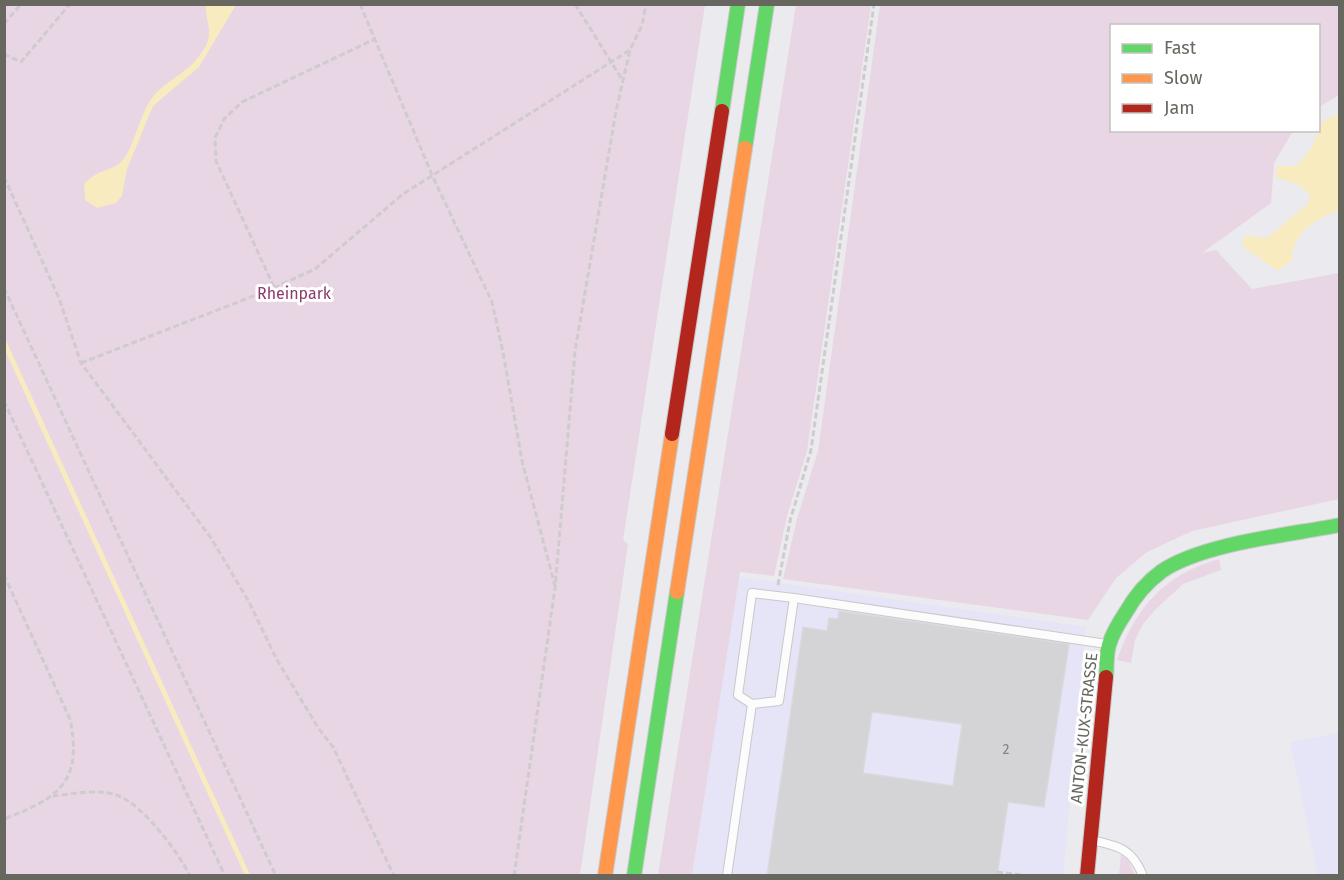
<svg xmlns="http://www.w3.org/2000/svg" width="1344" height="880" font-family="'Fira Sans',sans-serif">
<rect width="100%" height="100%" fill="#eaeaef"/>
<g fill="#e6e4f7">
<path d="M739 577 1086 627 1063 875 692 876Z"/>
<path d="M1339 733V875H1318L1290 742Z"/>
</g>
<g fill="#e8d6e4">
<path d="M4 5H705L623 540 628 544 580 875H5Z"/>
<path d="M796 5H871L807 451 787 516 774 576 740 572 692 875H658Z"/>
<path d="M880 5H1339V95L1319 107 1318 26H1112V130L1293 131 1274 163 1271 203 1202 253 1216 250 1252 289 1339 273V499L1192 531 1147 552 1116 578 1088 620 783 579 797 519 818 451Z"/>
<path d="M1219 559 1221 570 1183 584 1156 609 1143 624 1135 640 1131 663 1117 660C1136 607 1164 575 1219 559Z"/>
<path d="M1121 854 1129 862 1135 875H1119Z"/>
</g>
<g fill="#f8ebbf">
<path d="M206 5H236L199 67 153 106 127 169 122 196 116 203 97 208 85 200 84 184C87 181 91 177 95 175 104 169 115 170 123 160 136 143 140 110 156 93 171 78 192 70 204 49 215 32 205 22 206 5Z"/>
<path d="M1339 113V210C1315 221 1293 230 1292 260L1278 271 1242 246 1245 236 1267 238 1308 204 1310 195 1299 185 1276 177 1277 166H1296C1310 153 1316 141 1321 123Z"/>
</g>
<g fill="none" stroke-linecap="round" stroke-linejoin="round">
<path stroke="#f8ebbf" stroke-width="5" d="M4 342 248 876"/>
</g>
<path fill="#d4d3d6" stroke="#d9d9de" stroke-width="1.5" fill-rule="evenodd" d="M839 611 1069 644 1044 807 1008 802 997 876H767L803 627 827 631 829 618 838 619ZM872 712 962 724 953 786 863 773Z"/>
<g fill="none" stroke-linecap="round" stroke-linejoin="round">
<defs>
<g id="lane">
<path d="M752 593 794 598 779 701 752 704 738 695Z"/>
<path d="M794 598 1107 644"/>
<path d="M1091 840C1118 846 1132 848 1143 876"/>
<path d="M727 876 752 704"/>
</g>
<g id="fast">
<path d="M722 111 738 4"/>
<path d="M745 148 767 4"/>
<path d="M1106 677C1107 667 1106 655 1109 645 1112 634 1120 621 1126 612 1135 596 1147 582 1162 571 1204 543 1289 535 1340 525"/>
<path d="M634 876 677 592"/>
</g>
<g id="slow">
<path d="M677 592 745 148"/>
<path d="M605 876 672 434"/>
</g>
<g id="jam">
<path d="M672 434 722 111"/>
<path d="M1087 876 1106 677"/>
</g>
</defs>
<use href="#lane" stroke="#c9c9c9" stroke-width="10"/>
<use href="#fast" stroke="#c9c9ca" stroke-width="16"/>
<use href="#slow" stroke="#c9c9ca" stroke-width="16"/>
<use href="#jam" stroke="#c9c9ca" stroke-width="16"/>
<g stroke="#d0cbcc" stroke-width="3" stroke-dasharray="6 3" stroke-linecap="butt">
<path d="M360 4 432 175 492 302 503 352 522 461 555 586"/>
<path d="M575 4 623 81"/>
<path d="M4 24 21 4"/>
<path d="M4 54 21 62 70 4"/>
<path d="M4 177 59 298 81 363 211 538 249 602 277 660 319 729 333 747 394 876"/>
<path d="M274 287 216 161 215 138 224 119 242 102 375 39"/>
<path d="M4 288 276 876"/>
<path d="M81 363 274 288 315 269 403 194 630 50"/>
<path d="M4 401 225 876"/>
<path d="M4 575 70 719C83 782 59 798 4 819"/>
<path d="M778 585 790 521 811 450 874 4"/>
<path d="M53 796C73 794 100 788 119 796 144 806 178 852 190 876"/>
<path d="M997 872 1030 876"/>
<path d="M514 876 555 588 575 351 616 111 630 50 642 25 646 4"/>
</g>
<use href="#lane" stroke="#fcfcfd" stroke-width="8"/>
<use href="#fast" stroke="#63d668" stroke-width="14"/>
<use href="#slow" stroke="#ff974d" stroke-width="14"/>
<use href="#jam" stroke="#b3261e" stroke-width="14"/>
</g>
<g text-anchor="middle" dominant-baseline="central" stroke-width="6" stroke-linejoin="round" paint-order="stroke">
<g font-size="14" fill="#84837e">
<text x="1006" y="749">2</text>
</g>
<g font-size="16" fill="#8c396b" stroke="#fff">
<text x="294" y="293">Rheinpark</text>
</g>
<g font-size="16" fill="#68675f" stroke="#fff">
<text transform="translate(1084 728) rotate(-84)">ANTON-KUX-STRASSE</text>
</g>
</g>
<rect width="1344" height="880" fill="none" stroke="#68675f" stroke-width="12"/>
<rect x="1110" y="24" width="210" height="108" fill="#ffffff" stroke="#c3c2bf" stroke-width="1.5"/>
<rect x="1122" y="44" width="30" height="9" fill="#63d668" stroke="#c3c2bf" stroke-width="1.5"/>
<text x="1164" y="54" font-size="18" fill="#68675f">Fast</text>
<rect x="1122" y="74" width="30" height="9" fill="#ff974d" stroke="#c3c2bf" stroke-width="1.5"/>
<text x="1164" y="84" font-size="18" fill="#68675f">Slow</text>
<rect x="1122" y="104" width="30" height="9" fill="#b3261e" stroke="#c3c2bf" stroke-width="1.5"/>
<text x="1164" y="114" font-size="18" fill="#68675f">Jam</text>
</svg>
